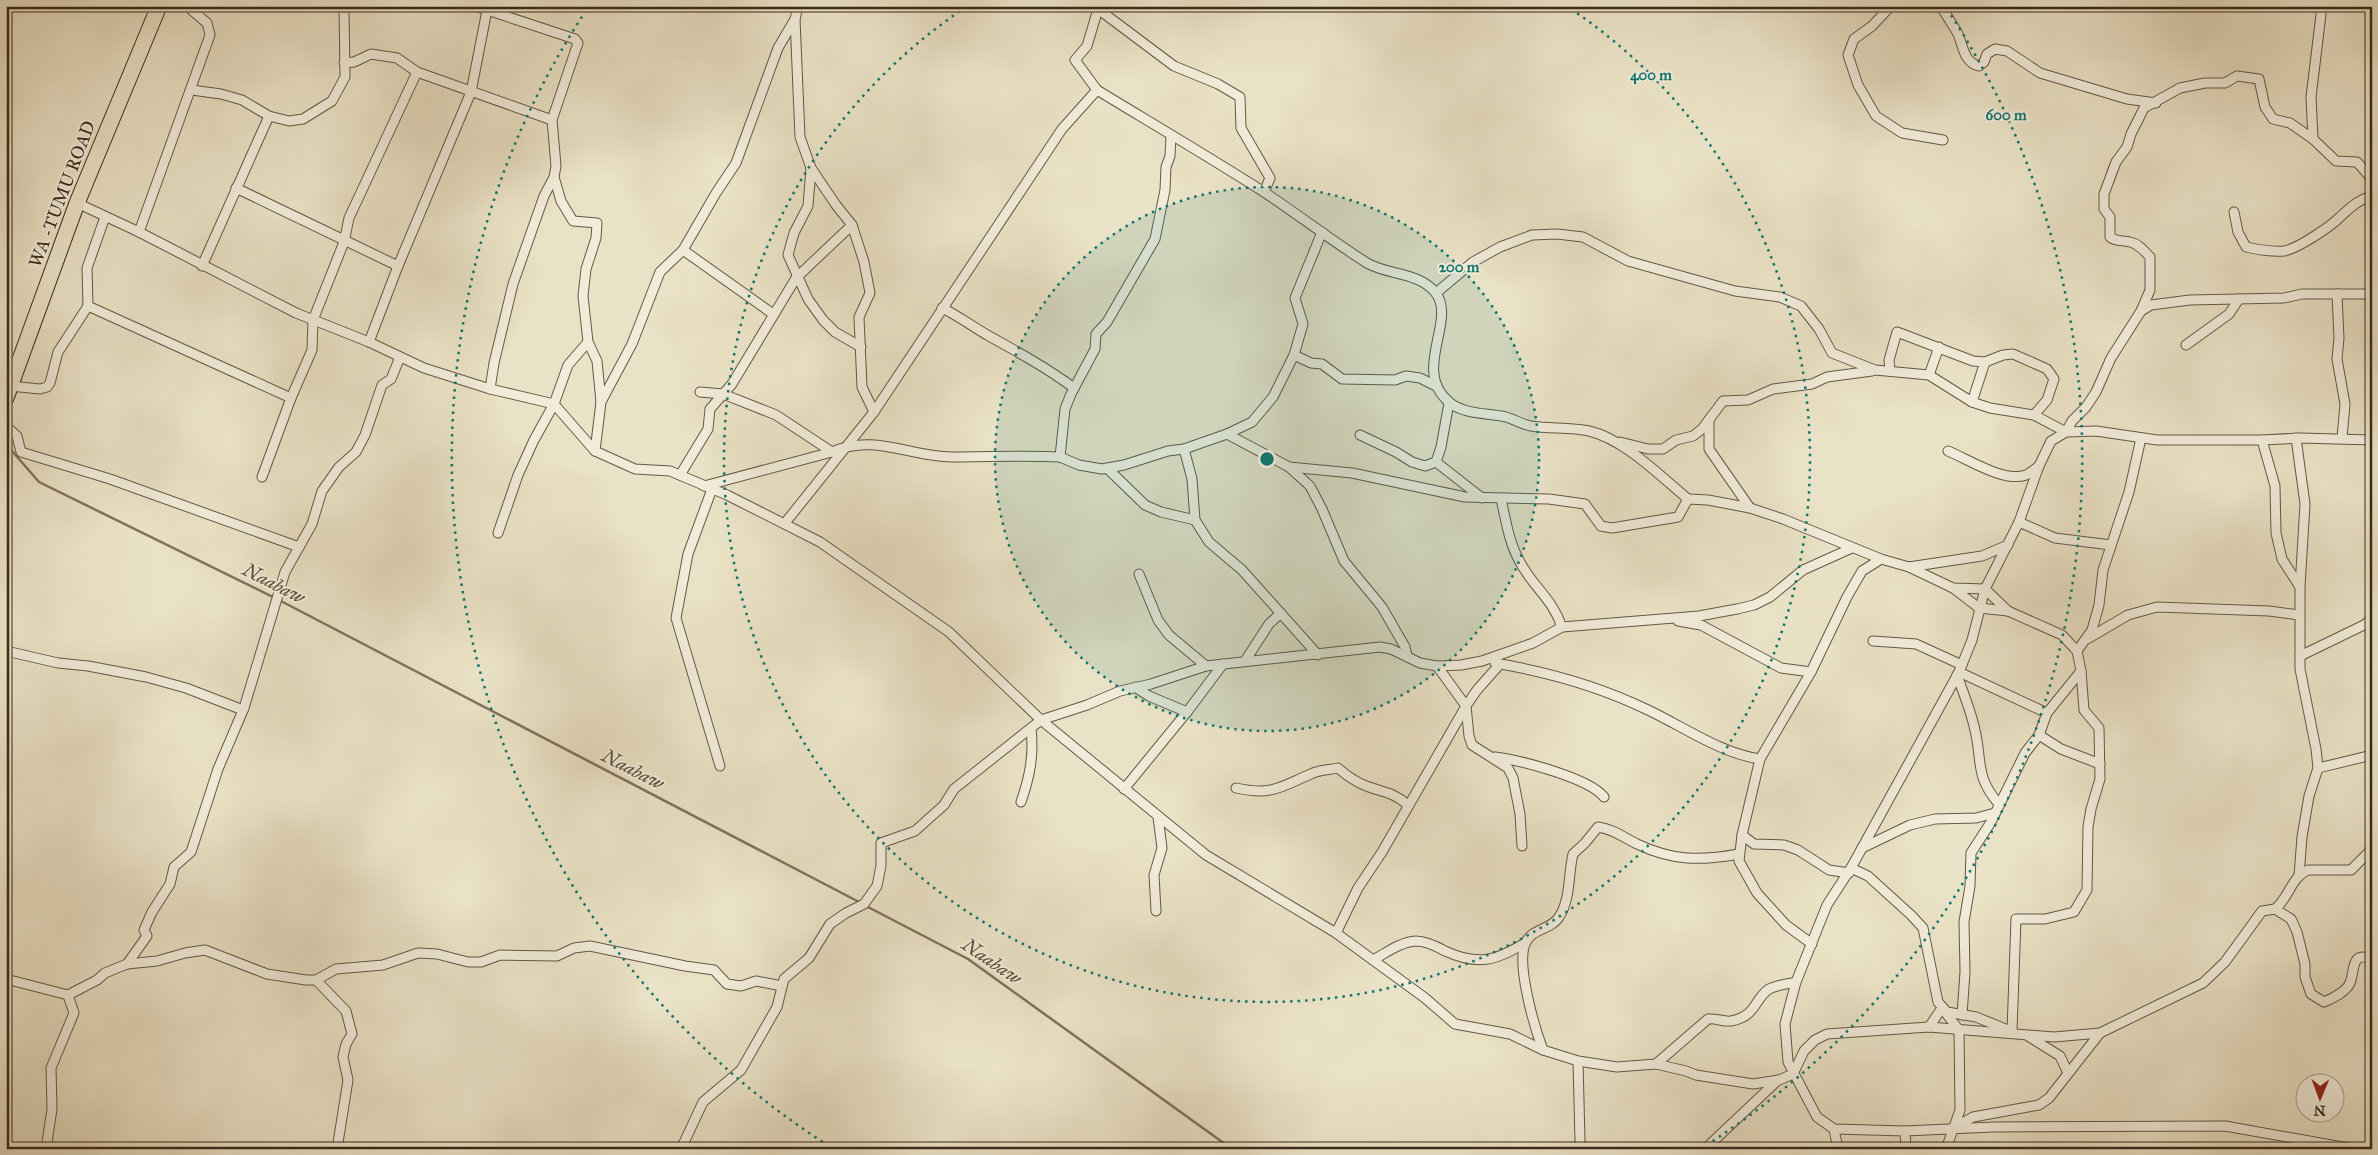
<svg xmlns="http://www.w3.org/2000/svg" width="2378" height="1155" font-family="'IM FELL Great Primer',serif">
<rect width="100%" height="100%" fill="#eae2c6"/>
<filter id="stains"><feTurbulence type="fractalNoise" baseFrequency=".004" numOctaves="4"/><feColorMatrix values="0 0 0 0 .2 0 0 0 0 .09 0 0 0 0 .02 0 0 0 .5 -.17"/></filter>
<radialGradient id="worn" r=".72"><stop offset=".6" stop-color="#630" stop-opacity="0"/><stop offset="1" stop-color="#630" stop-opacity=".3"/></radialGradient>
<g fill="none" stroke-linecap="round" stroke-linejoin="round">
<g stroke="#7f725d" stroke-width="2.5">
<path d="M6 444 39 482 277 599 861 903"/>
<path d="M866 906 968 959 1232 1149"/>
</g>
<defs>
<g id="minor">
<path d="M475 6 575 39 578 43 552 120 556 166 554 177 544 196 513 284 494 363 490 389"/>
<path d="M1094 6 1174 66 1218 84 1240 97 1241 128 1270 178 1264 192"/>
<path d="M1891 6 1872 26 1854 39 1848 55 1858 85 1876 116 1902 133 1943 140"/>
<path d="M1941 6C1946 15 1953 25 1958 34 1963 46 1964 63 1979 66L1984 62 1987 54 1995 49 2007 51 2040 73 2127 99 2156 103"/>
<path d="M2322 6 2311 97 2313 139 2336 161 2357 162 2372 179"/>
<path d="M795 19 800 137 811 168 836 205 852 225 864 262 870 293 859 317 862 387 874 412"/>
<path d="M344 63 354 62 371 54 397 58 417 72 552 120"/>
<path d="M192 90 221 94 242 100 269 116 289 121 303 119 332 101 345 77 344 6"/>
<path d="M1097 90 1075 60 1087 46 1098 9"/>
<path d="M811 168 808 206 794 233 788 255 808 299 823 320 835 332 861 347"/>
<path d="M554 177 561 201 573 221 597 223 596 238 586 269 583 296 588 342 597 361 601 402 595 451"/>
<path d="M236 188 398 266"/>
<path d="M77 203 139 232 296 313 369 342 424 368 490 389 554 404 595 451 635 469 670 471 727 495 820 542 949 632 1041 720 1206 855 1336 933 1425 998 1455 1024 1510 1034 1543 1050 1578 1061 1617 1067 1656 1064 1686 1071 1696 1075 1753 1084 1779 1080 1793 1074 1804 1051 1815 1040 1827 1034 1929 1027 2054 1037 2100 1033 2203 983 2225 962 2262 911 2275 909 2291 919 2297 932 2305 964V977L2311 994 2324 1002C2333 998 2346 992 2350 983 2355 972 2350 950 2372 959"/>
<path d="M2234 212 2238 232 2246 247C2259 250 2271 252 2284 251 2297 249 2330 227 2340 217 2350 208 2357 200 2372 196"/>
<path d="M139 232 210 35 207 23 187 6"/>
<path d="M683 250 773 314"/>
<path d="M202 266 269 116"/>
<path d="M1436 293 1473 262 1500 247 1532 235 1557 234 1583 237 1628 261 1735 291 1780 297 1801 306 1819 329 1832 353 1875 370 1929 375 1972 402 1990 408 2034 415 2066 432 2096 431 2157 440H2262L2300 438 2372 440"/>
<path d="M2337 294 2339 338 2337 359 2345 404 2342 438"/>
<path d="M88 306 291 398"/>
<path d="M942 308C959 316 973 327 989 336 1018 352 1047 368 1074 388"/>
<path d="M2141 311 2150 290V257C2144 251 2139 244 2130 242 2123 240 2116 242 2110 237V217L2104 209V194L2116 162 2127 147 2131 134 2144 108 2180 88 2205 83H2225L2237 76 2259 79 2265 107 2273 119 2290 123 2313 139"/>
<path d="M369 342 398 266 471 92 487 10"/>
<path d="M2186 345 2229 314 2239 299"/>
<path d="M1294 355 1311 363 1322 364 1342 379 1395 380 1406 376 1420 378 1436 386"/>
<path d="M1890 371 1889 360 1897 332 1973 361 1985 362 2003 355 2013 354 2047 369 2054 379 2047 400 2034 415"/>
<path d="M1929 375 1939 347"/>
<path d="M10 386 40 389 47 387 50 383 58 352 88 306 87 268 105 217"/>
<path d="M700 392 723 394 776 415 832 452"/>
<path d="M601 402 632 344 660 272 683 250 716 193 736 163 778 48 795 19 798 6"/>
<path d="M1972 402 1985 362"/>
<path d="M1449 403 1441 447 1436 462 1482 498"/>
<path d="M1709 420V449L1750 508"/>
<path d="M6 426 17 436 21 452 110 479 299 547"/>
<path d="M1227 434 1252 422 1273 397 1294 355 1303 324 1295 298 1322 232"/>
<path d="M1360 435 1396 452 1412 462 1425 466 1436 462"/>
<path d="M2296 438 2305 504 2300 587"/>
<path d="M2262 440 2275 486 2276 533 2282 559 2300 587V669L2316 749 2318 768 2309 796 2302 837 2299 876"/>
<path d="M1620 442 1648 449H1663L1676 440 1693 436 1702 429 1723 401 1748 400 1773 389 1812 384 1827 377 1872 371"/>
<path d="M1184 449 1192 479 1195 520 1209 542 1242 570 1318 655"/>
<path d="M1948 451C1968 459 2004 483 2026 475 2030 473 2035 469 2039 466"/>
<path d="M1060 457 1065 409 1071 394 1095 349 1096 334 1107 322 1155 239 1165 190 1166 167 1170 156 1171 135"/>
<path d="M1289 467 1310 486 1322 509 1344 561 1382 607 1405 647 1407 656"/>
<path d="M1107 468 1145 505 1161 512 1195 520"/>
<path d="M680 475 708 429 710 409 732 384 796 278 852 225"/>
<path d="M262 477 291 398 312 350 313 320 344 242 349 218 417 72"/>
<path d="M704 486 832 452C874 433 910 457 952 457 988 457 1024 455 1060 457L1079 465 1102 469 1124 465 1168 451 1184 449 1227 434 1289 467 1352 473 1465 497 1549 499 1585 504 1601 526 1612 528 1678 517 1688 499 1708 500 1750 508 1783 519 1881 559 1909 567 1953 588 1985 589 2008 611 2062 635 2077 651 2081 671 2084 710 2099 728 2100 779 2091 809 2088 827 2087 890 2074 912 2045 919H2016L2012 1031"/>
<path d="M712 489 688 554 676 618 720 766"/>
<path d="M1501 499C1506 521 1509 543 1520 562 1533 587 1552 598 1562 627"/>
<path d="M2019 522 2055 538 2111 545"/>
<path d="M785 523 874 412 1062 129 1097 90C1153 124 1209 157 1264 192 1299 215 1332 241 1367 263 1387 275 1418 272 1435 292 1458 320 1411 370 1449 402 1463 414 1484 413 1501 416 1511 417 1520 424 1531 426 1550 429 1570 427 1589 431 1624 439 1660 476 1688 499"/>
<path d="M498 533 518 475 534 440 554 404 568 365 588 342"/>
<path d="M1909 567 1982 556 2008 545"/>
<path d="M1139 574 1158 620 1169 635 1206 666"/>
<path d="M1953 588 1979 608 2008 611"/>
<path d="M1678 621 1701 625 1781 668 1811 672"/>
<path d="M2087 639 2128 615 2157 607 2269 611 2299 615"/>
<path d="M1873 641 1916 644 1962 665"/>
<path d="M6 651 58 663 88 666 146 677 186 688 243 710"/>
<path d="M2077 651 2092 630 2099 605 2103 570 2129 492 2141 438"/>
<path d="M2300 656 2364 625 2372 619"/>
<path d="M1245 661 1269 624 1281 613"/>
<path d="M1495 663C1548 672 1599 686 1648 710 1684 727 1720 753 1760 759"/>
<path d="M1437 666 1466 706 1469 736 1472 745 1508 768 1513 778 1520 814 1522 846"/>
<path d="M1959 672 2047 713"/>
<path d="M1957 675C1963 692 1970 709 1974 726 1983 760 1974 776 1999 804"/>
<path d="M1135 687 1149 696 1187 712"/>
<path d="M2039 735 2061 749 2100 764"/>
<path d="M1495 757C1520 760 1589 778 1604 797"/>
<path d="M2318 768 2372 755"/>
<path d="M1236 788C1272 796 1280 787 1311 774 1318 770 1329 770 1338 768 1347 776 1357 783 1369 787 1386 793 1394 793 1408 805"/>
<path d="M1124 789 1187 712 1223 664"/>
<path d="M1021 802C1030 776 1034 755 1031 728"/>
<path d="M1742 835 1754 844 1784 845 1798 850 1829 870 1849 873"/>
<path d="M1862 848 1910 825 1935 819 1976 818 1995 813"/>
<path d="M1851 868 1959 672 1972 640 1985 589 2019 522 2039 466 2051 441 2066 432 2072 421 2086 407 2096 392 2111 358 2141 311 2151 305 2190 300 2284 298 2302 294H2372"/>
<path d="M2275 909C2289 898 2291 877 2308 870H2351L2372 849"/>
<path d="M1156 911 1154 875 1162 848 1158 817"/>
<path d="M1336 933 1358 888 1382 852 1466 706 1477 690 1500 664"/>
<path d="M1812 944 1786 925 1757 893 1739 861 1742 835 1760 759 1811 672 1847 597 1862 571 1881 559"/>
<path d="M1373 960C1386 953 1400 942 1416 941 1426 941 1436 946 1445 951 1478 966 1495 961 1525 943"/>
<path d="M127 964 147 936 144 930 152 912 170 884 174 867 191 852 218 769 244 708 285 572 312 524 322 491 339 467 356 452 365 435 382 385 391 379 400 357"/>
<path d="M6 979 68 995 97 980 105 973 127 964 157 961 185 953 205 950 267 974 306 980H316L336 969 383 965 418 953 437 954 468 962H481L500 955 557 956 574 948 590 946 685 966 714 970 727 984 741 986 756 981 782 986"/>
<path d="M316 980 346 1011 352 1034 346 1044 343 1057 348 1080 337 1149"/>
<path d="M1962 1015 1965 972 1964 922 1970 886 1971 853 1991 822 2025 753 2039 735 2047 713 2081 671"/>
<path d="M1929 1027 1942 1008 1959 1030 1960 1110 1946 1149"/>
<path d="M2028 1036 2060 1056 2068 1073"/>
<path d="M1543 1050C1535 1029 1515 962 1526 942 1533 928 1551 930 1559 917 1571 899 1568 874 1573 854L1585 843 1598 827C1613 829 1623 837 1637 844 1673 861 1700 861 1739 854"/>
<path d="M1578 1061 1580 1141 1582 1149"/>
<path d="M1656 1064 1708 1019C1716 1018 1723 1022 1731 1021 1757 1016 1754 999 1769 989 1776 985 1788 984 1796 982"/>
<path d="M1955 1127 1973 1117 2039 1105 2049 1098 2100 1033"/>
<path d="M1834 1129 1838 1149"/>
<path d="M1905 1131 1993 1127 2225 1126 2354 1149"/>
<path d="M46 1149 52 1109 51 1068 74 1013 68 995"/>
<path d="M681 1149 703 1102 741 1070 777 1007 784 979 809 958 830 924 846 913 864 904 877 886 881 866V843L915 831 944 805 954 789 1041 720 1087 705 1120 691 1151 684 1206 666 1380 647 1391 649 1420 663 1437 666 1461 665 1482 661 1533 643 1562 627 1699 616 1737 609 1754 605 1770 597 1803 570 1852 548"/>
<path d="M1705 1149 1778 1080"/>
<path d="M1906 1149 1905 1131 1834 1129 1817 1117 1788 1062 1785 1024 1796 982 1827 905 1851 868 1868 876 1911 915 1923 928 1938 1002 1947 1012 1976 1017 2013 1032"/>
</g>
<path id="trunk" d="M6 398 77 203 159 6"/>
</defs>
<use href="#minor" stroke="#655744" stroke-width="11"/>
<use href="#trunk" stroke="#392919" stroke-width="17"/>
<use href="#minor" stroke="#f1ecda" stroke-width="9"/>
<use href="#trunk" stroke="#eae2c6" stroke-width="15"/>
</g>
<circle cx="1267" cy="459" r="272" fill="#0f766e" fill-opacity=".12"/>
<g fill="none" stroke="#0f766e" stroke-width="2.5" stroke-dasharray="2.5 5">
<circle cx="1267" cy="459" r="272"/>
<path d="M1571 9A543 543 0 1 1 963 9"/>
<path d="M829 1146A815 815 0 0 1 587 9M1947 9A815 815 0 0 1 1705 1146"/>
</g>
<g text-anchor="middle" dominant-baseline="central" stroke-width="4" stroke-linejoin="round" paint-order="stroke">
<g font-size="18" fill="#392919" stroke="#f1ecda">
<text transform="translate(62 194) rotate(-69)">WA -TUMU ROAD</text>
</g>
<g font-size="19" font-style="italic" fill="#5c4e3b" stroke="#f1ecda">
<text transform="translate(274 583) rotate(27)">Naabaw</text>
<text transform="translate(633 769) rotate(27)">Naabaw</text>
<text transform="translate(992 961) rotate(34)">Naabaw</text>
</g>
</g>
<circle cx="1267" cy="459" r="8" fill="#0f766e" stroke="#f1ecda" stroke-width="2.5"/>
<g font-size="15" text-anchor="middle" font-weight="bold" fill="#0f766e" stroke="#f1ecda" stroke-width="4" stroke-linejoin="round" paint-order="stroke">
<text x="1651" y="80">400 m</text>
<text x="2006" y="120">600 m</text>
<text x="1459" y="272">200 m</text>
</g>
<rect width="2378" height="1155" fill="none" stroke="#eae2c6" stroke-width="25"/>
<rect x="8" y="8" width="2363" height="1140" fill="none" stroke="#392919" stroke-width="2.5"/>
<rect x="12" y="12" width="2353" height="1130" fill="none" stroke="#392919"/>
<g transform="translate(2320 1098) rotate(181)"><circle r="24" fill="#f1ecda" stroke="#a79e8d"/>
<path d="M0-4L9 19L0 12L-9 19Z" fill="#8f2418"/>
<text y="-8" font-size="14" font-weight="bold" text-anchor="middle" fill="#392919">N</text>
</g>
<rect width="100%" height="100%" filter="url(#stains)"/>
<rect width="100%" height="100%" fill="url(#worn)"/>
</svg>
